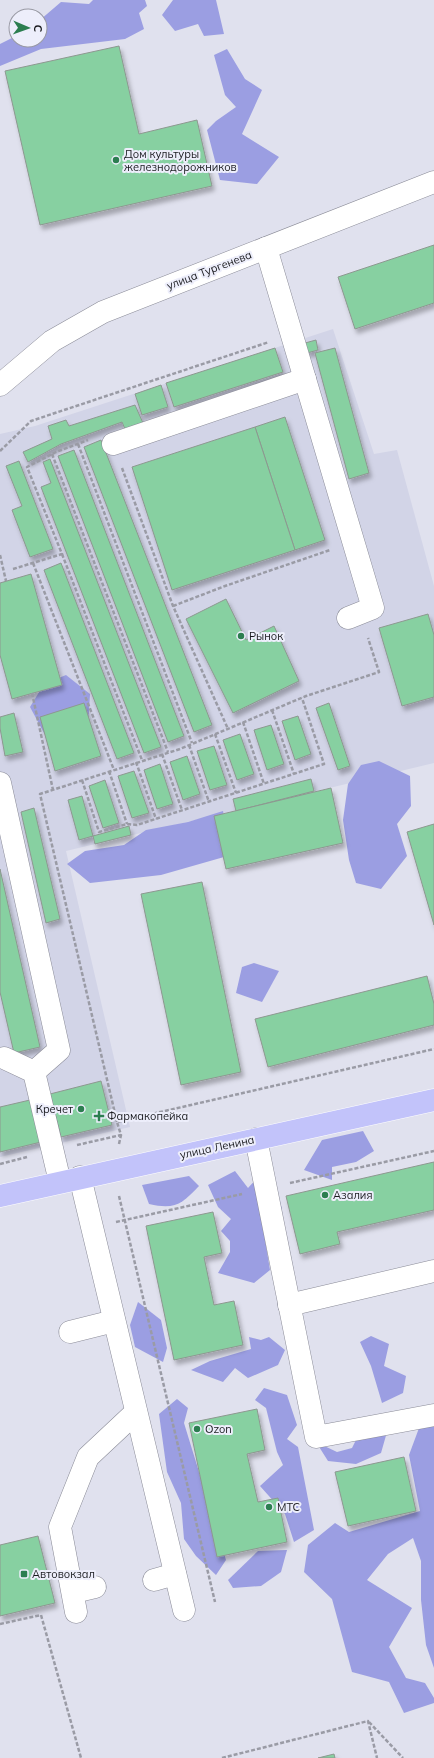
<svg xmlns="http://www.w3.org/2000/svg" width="434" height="1758" font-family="Mulish,sans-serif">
<defs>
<filter id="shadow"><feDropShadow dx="2.5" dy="4.5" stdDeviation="2" flood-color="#0004"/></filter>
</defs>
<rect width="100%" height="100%" fill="#e0e1ee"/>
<path fill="#d2d4e7" d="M333 329 374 454 397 450 434 586V763L66 851 130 1127 0 1157V434L35 426Z"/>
<g fill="#9b9ee2">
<path d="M93 0H145L147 6 139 13 144 29 125 39 41 49 0 66V44L16 36V40H40V20L61 2 89 4Z"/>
<path d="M173 0H216L224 34 204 36 198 24 175 31 162 15Z"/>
<path d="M227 49 245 79 262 90 242 134 279 157 257 184 220 180 207 130 216 121 236 107 225 95 214 55Z"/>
<path d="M66 675 90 694 88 726 74 735 44 733 30 707 44 684Z"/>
<path d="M379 761 410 776 411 806 397 824 407 856 381 889 356 883 349 860 343 820 348 784 361 765Z"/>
<path d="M223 811 231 855 161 875 90 883 67 864 85 851 124 845 146 830 188 822Z"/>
<path d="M254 963 279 971 262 1002 236 993 242 967Z"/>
<path d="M363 1131 374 1151 356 1162 332 1167V1180L304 1170 322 1140Z"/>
<path d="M235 1171 248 1188 259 1176 273 1179 282 1209 276 1226 262 1221 270 1270 254 1283 218 1273 230 1252V1241L221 1231 231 1219 218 1207 208 1185Z"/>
<path d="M189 1176 199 1186C182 1204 175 1210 149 1204L142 1185Z"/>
<path d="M138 1302 161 1320 167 1348 163 1362 135 1347 130 1325Z"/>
<path d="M371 1336 389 1344 384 1366 406 1376 403 1393 382 1403 371 1366 360 1342Z"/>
<path d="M249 1337 261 1340 269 1337 285 1350 278 1365 248 1378 235 1368 223 1382 191 1370 210 1361 251 1349Z"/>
<path d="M264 1388 287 1395 297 1425 287 1439 298 1447 314 1530 294 1542 285 1514 260 1486 283 1465 277 1452 266 1408 255 1400Z"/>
<path d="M177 1399 188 1408 184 1423 226 1560 216 1575 196 1556 184 1539 181 1503 167 1472 159 1414Z"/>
<path d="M434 1418V1668L426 1645 421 1600V1561L413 1538 388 1554 367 1580 412 1608 389 1647 406 1678 425 1683 434 1698V1703L404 1713 389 1682 352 1672 332 1599 304 1572 308 1545 335 1523 349 1532 420 1511 409 1455 422 1420Z"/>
<path d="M363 1426 387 1432 381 1453 356 1464 328 1461 316 1442 337 1452 352 1448Z"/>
<path d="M287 1550 281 1572 261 1586 233 1588 228 1580 258 1551Z"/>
</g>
<g fill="#87d0a1" stroke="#8d9890" filter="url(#shadow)">
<path d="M119 46 139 134 197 120 212 186 40 225 5 71Z"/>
<path d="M434 245V303L355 329 338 277Z"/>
<path d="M316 340 318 350 307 353 305 343Z"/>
<path d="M275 348 283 372 174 407 166 383Z"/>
<path d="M335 348 369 473 349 479 315 353Z"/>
<path d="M161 385 168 407 142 415 135 394Z"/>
<path d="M135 405 143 423 125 429 122 422 61 444 28 462 23 452 52 439 48 426 66 420 69 426Z"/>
<path d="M285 417 325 540 295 550 255 427Z"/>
<path d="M255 427 295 550 172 590 132 467Z"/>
<path d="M101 440 212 725 194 732 84 447Z"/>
<path d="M74 450 184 736 168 742 58 456Z"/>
<path d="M50 459 161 747 144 753 41 487 51 483 43 462Z"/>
<path d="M19 461 53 549 30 557 12 510 22 506 6 466Z"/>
<path d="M61 563 134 753 117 759 44 570Z"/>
<path d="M31 574 62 685 12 699 0 655V583Z"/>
<path d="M226 599 246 640 274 626 299 681 233 713 186 619Z"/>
<path d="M428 614 434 635V697L402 706 379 628Z"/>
<path d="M84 703 101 756 55 771 40 717Z"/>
<path d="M329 703 350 766 338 770 316 708Z"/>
<path d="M14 713 23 752 5 756 0 728V717Z"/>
<path d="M298 716 311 754 295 760 282 721Z"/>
<path d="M271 725 284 764 267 770 254 730Z"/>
<path d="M240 734 254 774 237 780 223 740Z"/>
<path d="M214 746 227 785 210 790 197 751Z"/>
<path d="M187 756 200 794 183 800 170 762Z"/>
<path d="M160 764 173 804 157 809 144 770Z"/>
<path d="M134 771 149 813 132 818 118 776Z"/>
<path d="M311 779 314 791 236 811 233 799Z"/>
<path d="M105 780 119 823 103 828 89 786Z"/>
<path d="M331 788 343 843 226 869 214 816Z"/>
<path d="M82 796 93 836 79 840 68 800Z"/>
<path d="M34 808 60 919 46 923 21 812Z"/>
<path d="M434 824V925L407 832Z"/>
<path d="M129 826 131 835 95 844 93 836Z"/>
<path d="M0 869 40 1047 14 1053 0 992Z"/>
<path d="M202 882 241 1072 181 1085 141 894Z"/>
<path d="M427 976 434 1004V1025L268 1067 255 1019Z"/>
<path d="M101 1081 112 1125 61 1137 50 1094Z"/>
<path d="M30 1100 41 1142 0 1152V1107Z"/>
<path d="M434 1162V1210L337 1232 340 1244 300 1254 286 1196Z"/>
<path d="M213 1212 222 1253 204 1257 214 1305 234 1301 243 1345 174 1360 146 1226Z"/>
<path d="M257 1409 265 1450 247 1454 258 1502 278 1498 287 1542 217 1557 189 1423Z"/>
<path d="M404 1457 416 1511 348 1526 335 1472Z"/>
<path d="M38 1536 55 1603 0 1616V1545Z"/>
<path d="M334 1754 335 1758H318Z"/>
</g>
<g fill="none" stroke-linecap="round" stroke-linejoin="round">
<defs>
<g id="minor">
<path d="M266 248 373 608 348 618"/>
<path d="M0 385 52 341 103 312 434 182"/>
<path d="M113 444 305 379"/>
<path d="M0 783 59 1050 34 1072"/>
<path d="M4 1058 34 1072 60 1182"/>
<path d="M256 1139 316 1437 434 1415"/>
<path d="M80 1177 184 1610"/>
<path d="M289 1305 434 1271"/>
<path d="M70 1332 114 1321"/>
<path d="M154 1580 175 1574"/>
<path d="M74 1592 95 1587"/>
<path d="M76 1612 60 1527 88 1457 136 1412"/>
</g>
<path id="major" d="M0 1196 434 1100"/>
</defs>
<use href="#minor" stroke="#8b8c98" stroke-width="23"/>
<use href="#major" stroke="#fff" stroke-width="23"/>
<g stroke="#9a9ba5" stroke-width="2.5" stroke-dasharray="4 2" stroke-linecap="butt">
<path d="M78 444 192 743"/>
<path d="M0 451 31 421 269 342"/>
<path d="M52 454 168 752"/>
<path d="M122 468 173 606 228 729"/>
<path d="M62 554 142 760"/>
<path d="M0 555 6 581"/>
<path d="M33 563 114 770"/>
<path d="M13 569 62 554 27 467 56 452 88 440"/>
<path d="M173 606 225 586 330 550"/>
<path d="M32 693 53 790"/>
<path d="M272 710 294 774"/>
<path d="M243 722 264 784"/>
<path d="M215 734 236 793"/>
<path d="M189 745 209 802"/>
<path d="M162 754 182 810"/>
<path d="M136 762 156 819"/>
<path d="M109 771 127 824"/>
<path d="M82 780 99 832 127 824 137 825 324 764 302 698"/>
<path d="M117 1122 40 794 180 749 306 696 379 672 368 638"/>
<path d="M119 1144 121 1135 117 1122 434 1049"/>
<path d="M77 1145 121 1135"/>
<path d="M0 1164 27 1157"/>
<path d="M290 1183 434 1151"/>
<path d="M119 1196 215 1602"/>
<path d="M116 1222 242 1194"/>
<path d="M0 1624 41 1615 81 1758"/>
<path d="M369 1722 403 1758"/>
<path d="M222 1758 368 1721 377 1758"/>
</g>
<use href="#minor" stroke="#fff" stroke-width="22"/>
<use href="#major" stroke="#c2c3fa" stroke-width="22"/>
</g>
<g fill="#2c7e50" stroke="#edeefb" stroke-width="1.5">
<circle cx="116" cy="160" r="4"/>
<circle cx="241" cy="636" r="4"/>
<circle cx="81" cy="1109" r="4"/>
<path d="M97 1110h4v4h4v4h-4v4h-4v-4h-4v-4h4z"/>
<circle cx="325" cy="1195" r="4"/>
<circle cx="197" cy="1429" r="4"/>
<circle cx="269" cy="1507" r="4"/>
<rect x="20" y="1570" width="8" height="8" rx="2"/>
</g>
<g text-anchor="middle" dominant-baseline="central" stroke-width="4" stroke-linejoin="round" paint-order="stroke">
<g font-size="11" fill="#191a1e" stroke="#edeefb" text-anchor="start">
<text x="124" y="154">Дом культуры<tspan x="124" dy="13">железнодорожников</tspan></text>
<text x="249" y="636">Рынок</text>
<text x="73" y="1109" text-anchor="end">Кречет</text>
<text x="107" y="1116">Фармакопейка</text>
<text x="333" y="1195">Азалия</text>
<text x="205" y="1429">Ozon</text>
<text x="277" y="1507">МТС</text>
<text x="32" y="1574">Автовокзал</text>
</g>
<g font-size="11" fill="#191a1e" stroke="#edeefb">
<text transform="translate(209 270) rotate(-21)">улица Тургенева</text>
<text transform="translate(217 1147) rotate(-12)">улица Ленина</text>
</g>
</g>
<g transform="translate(28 28) rotate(92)"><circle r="19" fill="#edeefb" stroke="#9899a3"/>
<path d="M0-3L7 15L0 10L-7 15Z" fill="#2c7e50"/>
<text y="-6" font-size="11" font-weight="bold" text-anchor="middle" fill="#191a1e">С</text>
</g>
</svg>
